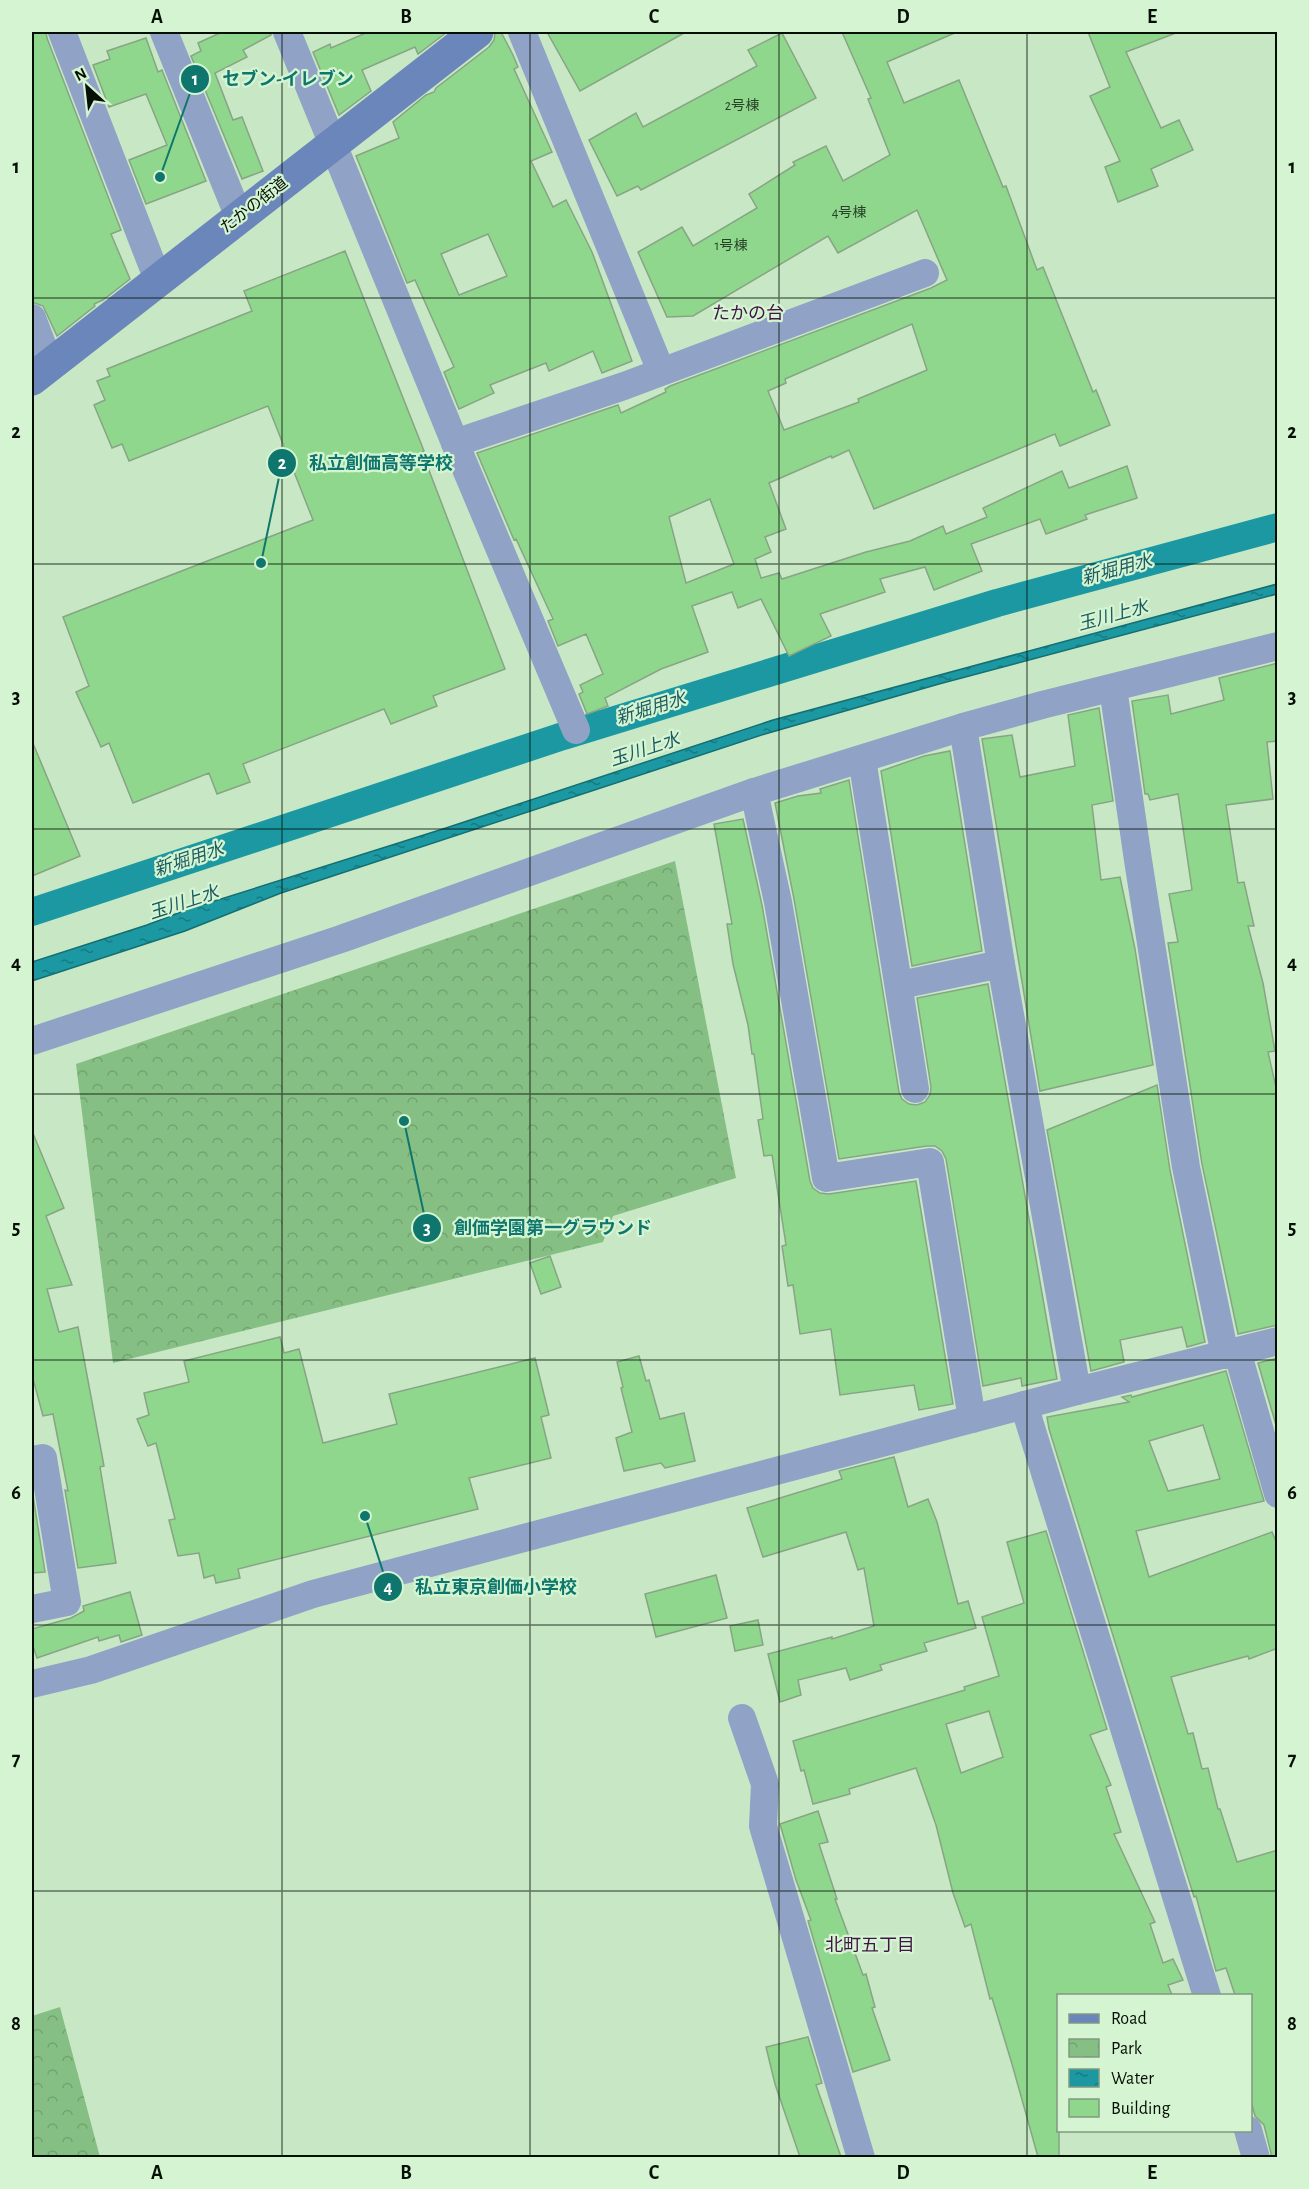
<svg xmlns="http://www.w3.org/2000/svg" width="1309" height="2189" font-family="'Alegreya Sans','Noto Sans JP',sans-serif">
<defs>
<pattern id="park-crowns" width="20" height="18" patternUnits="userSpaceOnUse" patternTransform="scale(1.5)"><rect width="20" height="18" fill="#86bf83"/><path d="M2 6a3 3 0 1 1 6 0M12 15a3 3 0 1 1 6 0" fill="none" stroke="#72a370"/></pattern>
<pattern id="water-ripples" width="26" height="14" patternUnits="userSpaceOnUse" patternTransform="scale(1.5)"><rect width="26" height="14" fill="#1b98a2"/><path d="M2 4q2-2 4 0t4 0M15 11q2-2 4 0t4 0" fill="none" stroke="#167a82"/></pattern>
</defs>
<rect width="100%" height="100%" fill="#c8e8c5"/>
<g fill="url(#park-crowns)">
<path d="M675 861 736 1178 613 1216 603 1242 113 1363 76 1064Z"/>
<path d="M60 2007 100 2157H32V2016Z"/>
</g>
<path fill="url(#water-ripples)" stroke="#146f73" stroke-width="1.5" d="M1277 584V594L939 684 765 734 281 893 185 931 32 981V962L147 925 186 910 446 828 773 720Z"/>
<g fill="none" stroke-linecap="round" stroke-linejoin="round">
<path stroke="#1b98a2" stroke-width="28" d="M32 912 563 736 997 603 1278 527"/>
</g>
<g fill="#8fd78c" stroke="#87a585" stroke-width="1.5" fill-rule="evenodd">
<path d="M32 32H46L47 38 121 230 111 234 130 279 103 300 94 304 95 306 57 336 43 306 32 302Z"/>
<path d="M222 32H271V35L243 50 247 57 215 73 233 120 242 117 263 171 242 179 191 56 201 51 198 43Z"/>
<path d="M368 32H447L418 54 415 47 362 70 371 91 339 115 313 52 330 44 331 48Z"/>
<path d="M501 32 513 55 518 67 514 69 552 152 531 161 553 207 566 200 592 252 632 361 602 373 593 351 549 371 546 363 490 385 494 393 459 409 444 372 454 367 415 280 407 283 356 156 399 138 393 122 426 95 434 92 436 88 489 47 494 40 495 33ZM488 234 507 276 459 295 441 254Z"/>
<path d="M547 32H686L580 91Z"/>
<path d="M842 32H957L887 62 904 103 959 80 1003 187 1006 186 1037 270 1043 267 1093 392 1096 390 1110 425 1060 446 1055 434 874 509 849 450 832 458 831 456 769 483 786 529 765 537 771 552 755 559 761 578 779 573 782 579 866 552 910 541 943 526 946 534 987 517 983 508 1062 471 1069 488 1127 466 1137 498 1085 515 1087 519 1046 534 1040 519 971 544 982 571 934 590 925 567 880 579 885 592 820 614 831 636 789 656 761 599 738 608 732 592 692 606 708 652 661 669 605 698 608 706 587 714 579 694 583 692 580 685 603 674 586 634 558 646 548 621 553 619 516 539 514 540 477 453 618 405 621 413 666 392 665 389 670 386 931 288 947 280 917 210 838 253 828 236 693 316 667 317 638 252 682 227 693 246 757 208 749 194 795 165 793 162 826 146 843 181 890 155 868 99 871 98ZM912 324 927 370 858 399 859 402 784 430 768 391 786 383 785 379ZM710 499 734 564 686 583 669 517Z"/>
<path d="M1088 32H1176V33L1126 52 1161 128 1179 120 1193 150 1151 169 1158 186 1118 202 1105 167 1120 161 1090 96 1110 87Z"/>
<path d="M782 33 816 98 641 190 638 186 617 196 589 140 636 113 643 127 757 66 748 50Z"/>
<path d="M146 38 158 72 162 70 206 181 146 204 129 160 167 145 146 94 109 107 93 65 110 59 107 51Z"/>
<path d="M345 251 424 451 422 452 505 669 433 696 437 706 391 724 384 709 243 764 250 782 217 794 209 773 133 803 109 743 101 747 76 692 89 686 63 617 313 520 268 406 129 461 122 444 112 448 94 405 105 400 97 381 110 376 107 369 252 311 244 291Z"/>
<path d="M1278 663V741L1267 742 1273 799 1226 805 1238 883 1244 882 1254 926H1248L1263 983 1275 1051 1268 1052 1278 1096V1325L1238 1334 1202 1164 1168 943 1178 942 1169 894 1192 890 1178 794 1150 800 1148 794H1145L1132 701 1168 695 1171 714 1224 700 1219 678Z"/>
<path d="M1099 708 1113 801 1092 805 1101 880 1120 877 1135 949 1153 1065 1040 1091 982 739 1012 735 1020 777 1075 766 1068 715Z"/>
<path d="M32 741 80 856 32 876Z"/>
<path d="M950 751 982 951 912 966 881 771 924 756Z"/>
<path d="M849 780 899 1092 902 1099 909 1104 917 1105 925 1102 930 1095 931 1087 917 998 988 984 1057 1379 1022 1386 1021 1378 983 1386 946 1159 942 1151 935 1146H927L839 1159 794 899 775 803 798 796 821 793 820 789Z"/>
<path d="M743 819 762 905 810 1181 813 1188 820 1193 829 1194 916 1181 953 1404 919 1410 914 1385 840 1395 831 1329 800 1334 793 1285 788 1286 782 1246 786 1245 772 1155 764 1156 758 1120 763 1119 754 1054H752L748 1025 733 964 727 924H732L714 824Z"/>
<path d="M1157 1085 1170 1170 1205 1342 1187 1347 1182 1327 1120 1340 1124 1362 1091 1371 1047 1130Z"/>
<path d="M32 1131 64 1208 46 1216 72 1285 47 1289 59 1332 78 1327 104 1466 100 1467 116 1563 78 1568 65 1490 68 1491 53 1414 43 1416 32 1375Z"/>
<path d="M550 1256 561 1287 541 1294 530 1263Z"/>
<path d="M280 1337 284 1353 299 1349 323 1443 397 1424 389 1394 535 1358 549 1415 541 1417 551 1458 469 1478 478 1509 238 1569 240 1578 216 1583 214 1575 204 1578 199 1553 178 1556 169 1520 175 1519 156 1443 148 1446 137 1419 149 1415 144 1393 189 1382 184 1361Z"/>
<path d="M639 1356 646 1381 649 1380 660 1419 684 1413 695 1461 665 1468 661 1463 624 1471 616 1438 632 1432 621 1388 623 1387 617 1362Z"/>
<path d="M1278 1358V1432L1258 1363Z"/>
<path d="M1226 1371 1264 1501 1136 1531 1149 1577 1272 1532 1278 1546V1648L1249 1659 1248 1656 1171 1677 1188 1734 1193 1733 1202 1769 1208 1768 1218 1809H1220L1237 1862 1278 1850V2157H1272L1264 2125 1255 2116 1251 2101V1995H1235L1226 1968 1216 1971 1196 1896 1194 1897 1049 1429 1047 1417 1129 1402 1122 1397 1131 1395 1132 1397ZM1203 1425 1220 1479 1168 1491 1149 1441Z"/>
<path d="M894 1457 908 1507 928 1499 937 1522 958 1604 968 1601 976 1628 924 1643 927 1651 880 1665 882 1670 850 1680 846 1668 798 1680 801 1695 780 1702 768 1654 832 1637V1639L874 1626 864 1568 858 1570 846 1532 763 1557 747 1508 842 1479 839 1471Z"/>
<path d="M32 1489 45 1572 32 1573Z"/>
<path d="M1046 1531 1107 1729 1090 1735 1111 1785 1106 1787 1121 1832 1114 1834 1155 1922 1150 1924 1163 1963 1173 1959 1183 1980 1168 1985 1172 1995H1059V2157H1038L1012 2064 992 1998 990 1999 971 1924 965 1927 953 1893 936 1825 916 1768 849 1789 850 1794 813 1804 804 1770 801 1771 793 1741 965 1690 964 1687 999 1676 982 1617 1024 1603 1007 1542ZM989 1711 1003 1757 961 1773 946 1724Z"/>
<path d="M716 1575 727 1618 656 1637 645 1594Z"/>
<path d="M130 1592 142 1635 121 1642 119 1635 99 1641 98 1637 37 1658 32 1643V1629L71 1618 84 1611 83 1606Z"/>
<path d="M758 1620 763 1645 735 1651 730 1626Z"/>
<path d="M818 1811 828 1842 819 1844 837 1899H835L863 1975 866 1974 875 2007 872 2008 890 2060 853 2072 808 1921 811 1920 796 1880 780 1824Z"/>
<path d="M808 2037 822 2083 816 2085 841 2157H800L775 2084 766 2047Z"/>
</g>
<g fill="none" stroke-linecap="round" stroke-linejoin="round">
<g stroke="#90a3c7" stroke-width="28">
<path d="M62 32 158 280"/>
<path d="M164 32 239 217"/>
<path d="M287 32 455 443 576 730"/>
<path d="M522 32 661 371"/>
<path d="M32 318 50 365"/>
<path d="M455 443 624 386 925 273"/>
<path d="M1113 688 1138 860 1186 1167 1225 1355"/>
<path d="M963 727 1001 964 1077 1391"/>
<path d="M862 759 915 1089"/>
<path d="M754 792 778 902 826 1178 930 1162 972 1419"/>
<path d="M900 985 1001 964"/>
<path d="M32 1041 341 939 754 792 963 727 1042 705 1278 646"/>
<path d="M1237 1351 1278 1494"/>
<path d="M1024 1405 1207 1996"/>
<path d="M32 1460 43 1458 67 1602 32 1609"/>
<path d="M32 1684 91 1670 313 1594 1077 1391 1278 1341"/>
<path d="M742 1718 765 1784 763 1826 861 2158"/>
<path d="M1248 2130 1256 2158"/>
</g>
<path stroke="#6b86ba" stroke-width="33" d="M32 379 477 32"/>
</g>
<path fill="none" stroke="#050f05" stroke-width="1.5" stroke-opacity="0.55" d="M282 32V2158M530 32V2158M779 32V2158M1027 32V2158M32 298H1278M32 564H1278M32 829H1278M32 1094H1278M32 1360H1278M32 1625H1278M32 1891H1278"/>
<g text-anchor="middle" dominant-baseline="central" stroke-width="4.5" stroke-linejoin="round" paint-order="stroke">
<g font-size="14" fill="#284127">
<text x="742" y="106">2号棟</text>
<text x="849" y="213">4号棟</text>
<text x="731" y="246">1号棟</text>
</g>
<g font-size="16" fill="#050f05" stroke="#d5f5d2">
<text transform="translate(254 205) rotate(-38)">たかの街道</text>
</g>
<g font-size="18" fill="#411346" stroke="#d5f5d2">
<text x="748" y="314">たかの台</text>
<text x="870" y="1946">北町五丁目</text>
</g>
<g font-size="18" font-style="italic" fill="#1d5b61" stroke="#d5f5d2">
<text transform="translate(1117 570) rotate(-15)">新堀用水</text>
<text transform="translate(1113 616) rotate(-15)">玉川上水</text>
<text transform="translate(651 709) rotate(-17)">新堀用水</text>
<text transform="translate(645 750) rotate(-18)">玉川上水</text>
<text transform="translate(189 860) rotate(-18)">新堀用水</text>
<text transform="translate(184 903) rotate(-18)">玉川上水</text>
</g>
</g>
<path fill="none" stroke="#0f766e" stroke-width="2" d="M160 177L195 79M261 563L282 463M404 1121L427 1228M365 1516L388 1587"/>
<g fill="#0f766e" stroke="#d5f5d2" stroke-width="2">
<circle cx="160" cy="177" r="6"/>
<circle cx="261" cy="563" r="6"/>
<circle cx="404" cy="1121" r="6"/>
<circle cx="365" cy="1516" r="6"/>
<circle cx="195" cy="79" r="15"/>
<circle cx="282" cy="463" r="15"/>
<circle cx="427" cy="1228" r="15"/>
<circle cx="388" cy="1587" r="15"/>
</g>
<g font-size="18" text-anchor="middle" font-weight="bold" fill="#fff">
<text x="195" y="85">1</text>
<text x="282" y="469">2</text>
<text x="427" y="1234">3</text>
<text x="388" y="1593">4</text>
</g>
<g font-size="18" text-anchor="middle" font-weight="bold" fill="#0f766e" stroke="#d5f5d2" stroke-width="4.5" stroke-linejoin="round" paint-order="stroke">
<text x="288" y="85">セブン-イレブン</text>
<text x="381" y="469">私立創価高等学校</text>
<text x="553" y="1234">創価学園第一グラウンド</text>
<text x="496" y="1593">私立東京創価小学校</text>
</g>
<rect width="1309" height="2189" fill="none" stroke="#d5f5d2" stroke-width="66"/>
<rect x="1057" y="1994" width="195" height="138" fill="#d5f5d2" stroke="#829980" stroke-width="1.5"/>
<rect x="1069" y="2014" width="30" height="9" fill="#6b86ba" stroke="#829980" stroke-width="1.5"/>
<text x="1111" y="2024" font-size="18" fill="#050f05">Road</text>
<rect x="1069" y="2039" width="30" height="18" fill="url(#park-crowns)" stroke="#829980" stroke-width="1.5"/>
<text x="1111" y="2054" font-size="18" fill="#050f05">Park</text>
<rect x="1069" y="2069" width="30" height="18" fill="url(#water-ripples)" stroke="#829980" stroke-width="1.5"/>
<text x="1111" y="2084" font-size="18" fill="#050f05">Water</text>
<rect x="1069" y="2099" width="30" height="18" fill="#8fd78c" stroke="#829980" stroke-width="1.5"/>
<text x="1111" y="2114" font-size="18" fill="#050f05">Building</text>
<g transform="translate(87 87) rotate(333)" stroke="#d5f5d2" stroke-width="4.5" paint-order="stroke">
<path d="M0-4.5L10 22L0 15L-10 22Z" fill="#050f05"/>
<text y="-9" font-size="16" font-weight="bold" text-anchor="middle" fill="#050f05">N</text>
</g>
<rect x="33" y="33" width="1243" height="2123" fill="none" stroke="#050f05" stroke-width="2"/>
<g font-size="20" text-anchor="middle" font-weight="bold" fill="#050f05">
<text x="157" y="23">A</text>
<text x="406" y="23">B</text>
<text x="654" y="23">C</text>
<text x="903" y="23">D</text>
<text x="1152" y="23">E</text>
<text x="16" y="173">1</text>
<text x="1292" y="173">1</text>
<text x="16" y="438">2</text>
<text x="1292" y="438">2</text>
<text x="16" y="703">3</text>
<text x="1292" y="703">3</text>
<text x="16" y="969">4</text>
<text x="1292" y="969">4</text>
<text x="16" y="1234">5</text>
<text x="1292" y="1234">5</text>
<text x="16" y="1499">6</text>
<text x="1292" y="1499">6</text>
<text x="16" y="1765">7</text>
<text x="1292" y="1765">7</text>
<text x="16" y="2030">8</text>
<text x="1292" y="2030">8</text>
<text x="157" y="2179">A</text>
<text x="406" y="2179">B</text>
<text x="654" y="2179">C</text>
<text x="903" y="2179">D</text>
<text x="1152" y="2179">E</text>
</g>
</svg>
